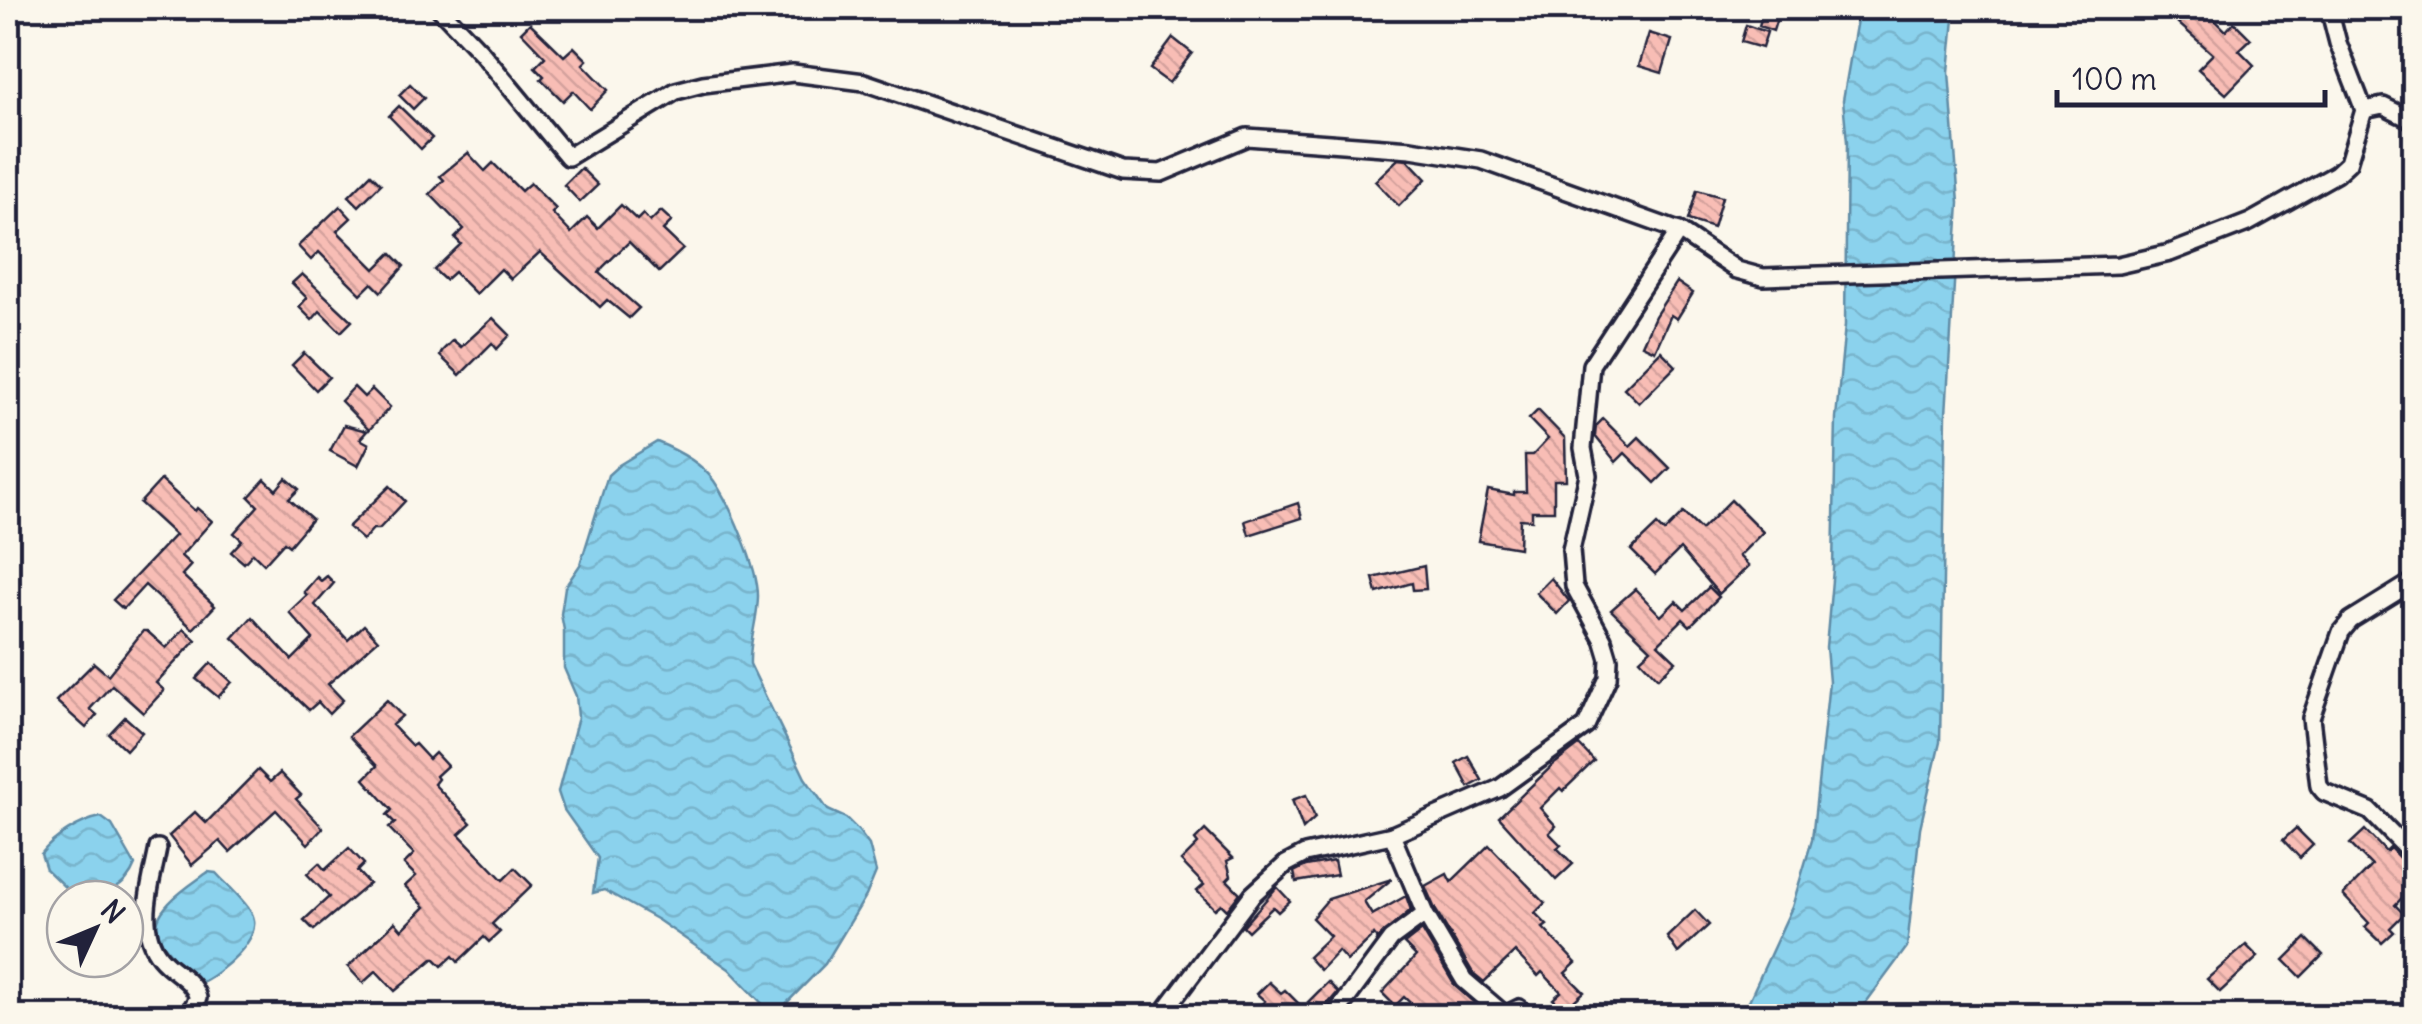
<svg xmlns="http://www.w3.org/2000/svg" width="2422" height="1024" font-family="Delius,sans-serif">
<defs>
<pattern id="water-waves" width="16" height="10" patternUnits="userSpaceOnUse" patternTransform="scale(2.5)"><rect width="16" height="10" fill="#8bd2ed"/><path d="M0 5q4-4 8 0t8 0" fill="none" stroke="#78b4cc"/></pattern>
<pattern id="building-back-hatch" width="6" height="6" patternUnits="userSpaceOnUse" patternTransform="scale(2.5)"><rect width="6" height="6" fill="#f8bdb5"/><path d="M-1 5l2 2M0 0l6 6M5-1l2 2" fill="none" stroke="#d4a29d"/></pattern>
</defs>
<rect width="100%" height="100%" fill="#fbf7ec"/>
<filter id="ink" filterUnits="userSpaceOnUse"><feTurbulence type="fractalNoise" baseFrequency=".01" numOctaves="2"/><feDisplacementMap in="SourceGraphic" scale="20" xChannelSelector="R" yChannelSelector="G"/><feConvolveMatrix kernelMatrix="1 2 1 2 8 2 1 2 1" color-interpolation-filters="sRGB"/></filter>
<g filter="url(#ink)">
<g fill="url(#water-waves)" stroke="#618ca6" stroke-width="2.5">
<path d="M1859 8H1955L1949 72 1959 203 1946 414 1940 742 1920 828 1907 947 1856 1016H1742L1792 907 1812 840 1829 682 1826 647 1833 569 1836 418 1845 325 1847 142 1843 100Z"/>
<path d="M657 442C677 450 701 463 714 481 730 504 758 568 758 596 758 619 749 640 750 664L805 778 828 810 846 818 858 830 869 845 876 872 866 896 825 964 774 1016 729 969 658 920 604 890 593 893 598 858 564 810 558 792 578 717 576 696 564 668V630L561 614 565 587 580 565 608 475 619 465Z"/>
<path d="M101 817 112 825 135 865C124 893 103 894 76 898L46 869 41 854C54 837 80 821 101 817Z"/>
<path d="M208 872 216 873C225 883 249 904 253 916 262 940 220 973 202 982 187 974 181 967 171 954 167 948 159 941 157 934 151 908 191 885 208 872Z"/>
</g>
<g fill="url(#building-back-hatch)" stroke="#22223b" stroke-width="2.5">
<path d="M1764 8H1780L1773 31 1759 26Z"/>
<path d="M2194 8H2203L2226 31 2234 22 2251 39 2239 50 2254 65 2226 94 2198 69 2213 54 2178 23Z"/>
<path d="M530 23 564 56 574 47 587 60 583 64 608 90 590 109 573 91 563 101 541 79 544 76 535 67 545 57 521 32Z"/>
<path d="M1746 25 1767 32 1762 48 1741 42Z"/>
<path d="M1649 33 1672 40 1662 73 1639 66Z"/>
<path d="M1173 38 1192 53 1169 83 1150 69Z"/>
<path d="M410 84 424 98 413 109 399 95Z"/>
<path d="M399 106 432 138 421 149 389 116Z"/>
<path d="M468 153 485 171 493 163 521 191 530 183 556 209 552 213 571 233 587 217 598 228 621 205 637 220 643 214 650 222 661 211 672 221 663 230 683 249 659 272 629 242 603 267 599 273 639 308 629 318 607 300 600 307 540 252 511 279 501 269 476 294 454 272 445 280 434 270 461 244 455 238 464 229 430 194 444 180 440 176Z"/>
<path d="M1398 159 1408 160 1426 179 1399 206 1375 181Z"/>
<path d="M581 168 598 185 580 202 564 185Z"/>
<path d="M371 174 381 184 359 206 349 196Z"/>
<path d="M1697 190 1722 197 1713 228 1688 220Z"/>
<path d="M340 206 351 218 337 231 375 269 391 253 404 266 381 292 372 283 361 294 319 252 311 260 298 246Z"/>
<path d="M302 274 352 321 341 332 320 311 312 320 299 307 307 298 292 283Z"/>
<path d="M1677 282 1693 293 1677 319 1671 315 1655 351 1642 345 1655 316Z"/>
<path d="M493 318 510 335 497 349 492 343 460 375 440 356 442 351 453 340 461 347Z"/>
<path d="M1661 351 1676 366 1639 403 1624 388Z"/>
<path d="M304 353 329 377 316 390 292 365Z"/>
<path d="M354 387 364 397 372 389 390 407 369 430 341 401Z"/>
<path d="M1538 410 1565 438 1566 480H1554V511H1532V520L1520 519 1519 548 1478 541 1488 490 1514 495V492H1526L1525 455H1533L1548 439 1529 419Z"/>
<path d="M1603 419 1630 446 1639 437 1670 468 1655 483 1625 453 1616 462 1595 436 1596 426Z"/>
<path d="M344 425 367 431 360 439 369 444 358 466 330 451Z"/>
<path d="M286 478 299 489 289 499 312 519 289 546 284 542 264 564 253 553 244 563 231 552 242 540 234 533 258 506 249 497 265 479 276 490Z"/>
<path d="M161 480 195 511 197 508 212 521 181 556 191 565 182 575 215 606 193 629 145 585 123 609 113 600 175 535 140 503Z"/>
<path d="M390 486 405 501 379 529H373L363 540 348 527Z"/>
<path d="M1731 500 1763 532 1739 556 1749 566 1719 594 1680 549 1655 574 1631 550 1657 525 1664 532 1683 513 1701 530Z"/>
<path d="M1298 503 1302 518 1249 535 1245 521Z"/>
<path d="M1424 566 1426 589 1413 590 1412 583 1377 593 1373 578Z"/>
<path d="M327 576 334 583 315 605 348 640 364 625 378 640 328 684 343 700 329 714 318 702 309 710 233 638 252 617 292 660 313 639 289 612 307 595 304 592 317 577 321 581Z"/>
<path d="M1551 578 1569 601 1557 614 1536 593Z"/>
<path d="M1709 587 1719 597 1690 626 1683 619 1658 644 1676 661 1658 678 1640 659 1651 649 1611 610 1635 589 1661 616 1676 601 1685 610Z"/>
<path d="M184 629 196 640 156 683 164 690 143 713 112 685 90 709 97 715 86 728 56 701 94 663 108 675 143 631H147L166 648Z"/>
<path d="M211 663 232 682 218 697 196 679Z"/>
<path d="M387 700 402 716 392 725 412 746 415 744 429 759 435 753 447 766 436 776 438 779 434 784 471 823 459 834 503 880 515 868 532 885 492 924 500 932 489 942 484 937 458 962 453 956 442 966 434 958 395 991 376 971 363 983 348 967 395 922 402 930 425 907 405 886 416 876 404 864 414 854 389 828 395 823 387 815 392 810 364 779 377 766 349 736Z"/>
<path d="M125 717 142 732 126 750 109 734Z"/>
<path d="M1579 745 1594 761 1563 791 1560 788 1540 808 1556 826 1549 833 1561 845 1557 848 1573 864 1556 880 1499 817 1553 765Z"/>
<path d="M1468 756 1482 780 1469 787 1456 763Z"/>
<path d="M258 770 270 782 280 773 301 795 296 799 323 828 308 844 276 810 230 852 220 841 192 865 169 836 195 812 206 823Z"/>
<path d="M1306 795 1315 818 1303 829 1292 800Z"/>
<path d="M2296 828 2313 845 2300 858 2283 840Z"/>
<path d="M1205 830 1233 858 1227 861 1231 876 1227 880 1240 893 1227 910 1221 904 1215 909 1197 891 1204 885 1181 861 1198 844 1195 840Z"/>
<path d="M2365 830 2386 852 2390 848 2414 874V886L2395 905 2404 914 2390 928 2394 932 2382 943 2365 927 2369 923 2343 895 2372 866 2350 844Z"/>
<path d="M1489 845 1545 903 1535 913 1547 925 1543 928 1576 963 1565 973 1584 992 1564 1010 1553 999 1561 992 1542 972 1538 976 1515 952 1484 982 1473 973 1435 909 1425 886 1447 874 1451 882Z"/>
<path d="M349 848 364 864 357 871 369 884 314 930 304 920 329 897 307 874 319 863 325 870Z"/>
<path d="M1334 861 1337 875 1296 882 1294 872 1306 866Z"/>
<path d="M1392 879 1364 902 1372 915 1406 896 1411 910 1377 939 1374 935 1347 961 1338 951 1320 970 1308 957 1330 936 1312 918 1328 899Z"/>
<path d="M1277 887 1290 901 1278 912 1273 907 1248 931 1243 926Z"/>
<path d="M1695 910 1709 925 1678 953 1667 937Z"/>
<path d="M1422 930 1455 986 1489 1016H1424L1404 997 1395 1006 1382 993 1416 956 1404 944Z"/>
<path d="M2306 938 2323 955 2301 977 2284 960Z"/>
<path d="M2246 945 2258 957 2220 992 2207 979Z"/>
<path d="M1269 982 1281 993 1285 990 1311 1016H1249L1265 1001 1257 994Z"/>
<path d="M1328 982 1338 992 1320 1013 1308 1002Z"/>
</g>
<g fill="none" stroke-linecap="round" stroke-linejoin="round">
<defs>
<g id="minor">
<path d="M439 8 481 52 568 157 676 91 703 84 793 73 864 82 1123 171 1161 173 1247 137 1411 149 1481 160 1679 231 1737 270 1763 277 2118 265 2170 253 2250 222 2336 174 2348 163 2364 110 2338 43 2329 8"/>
<path d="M2364 110 2383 106 2414 121"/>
<path d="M2414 581 2351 620 2341 632 2311 718 2319 786 2324 792 2370 811 2414 856"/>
<path d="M158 848C152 882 135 927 160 957 173 973 192 978 198 998L187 1016"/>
<path d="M1425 914 1392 835 1500 788 1586 726 1608 678 1609 659 1603 639 1574 586 1571 550 1588 475 1583 448 1591 365 1679 231"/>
<path d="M1161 1016 1252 895 1286 864 1305 854 1392 835"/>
<path d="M1334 1016 1391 939 1425 914 1464 980 1505 1015 1519 1008 1528 1016"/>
</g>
</defs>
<use href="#minor" stroke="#22223b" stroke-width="22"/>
<use href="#minor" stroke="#fbf7ec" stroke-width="15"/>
</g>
</g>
<rect width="2422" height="1024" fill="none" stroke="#fbf7ec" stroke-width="40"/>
<rect x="20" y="20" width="2382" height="984" fill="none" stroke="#22223b" stroke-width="4" filter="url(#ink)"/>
<g transform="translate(95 929) rotate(46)"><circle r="48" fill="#fbf7ec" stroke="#a4a2a5" stroke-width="2.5"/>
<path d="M0-8L18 38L0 25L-18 38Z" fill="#22223b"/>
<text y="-15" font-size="28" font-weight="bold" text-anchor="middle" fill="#22223b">N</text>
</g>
<path d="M2057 90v15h268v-15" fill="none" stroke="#22223b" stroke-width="5"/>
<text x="2072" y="90" font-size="30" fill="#22223b" stroke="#fbf7ec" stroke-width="8" paint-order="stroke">100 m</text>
</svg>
